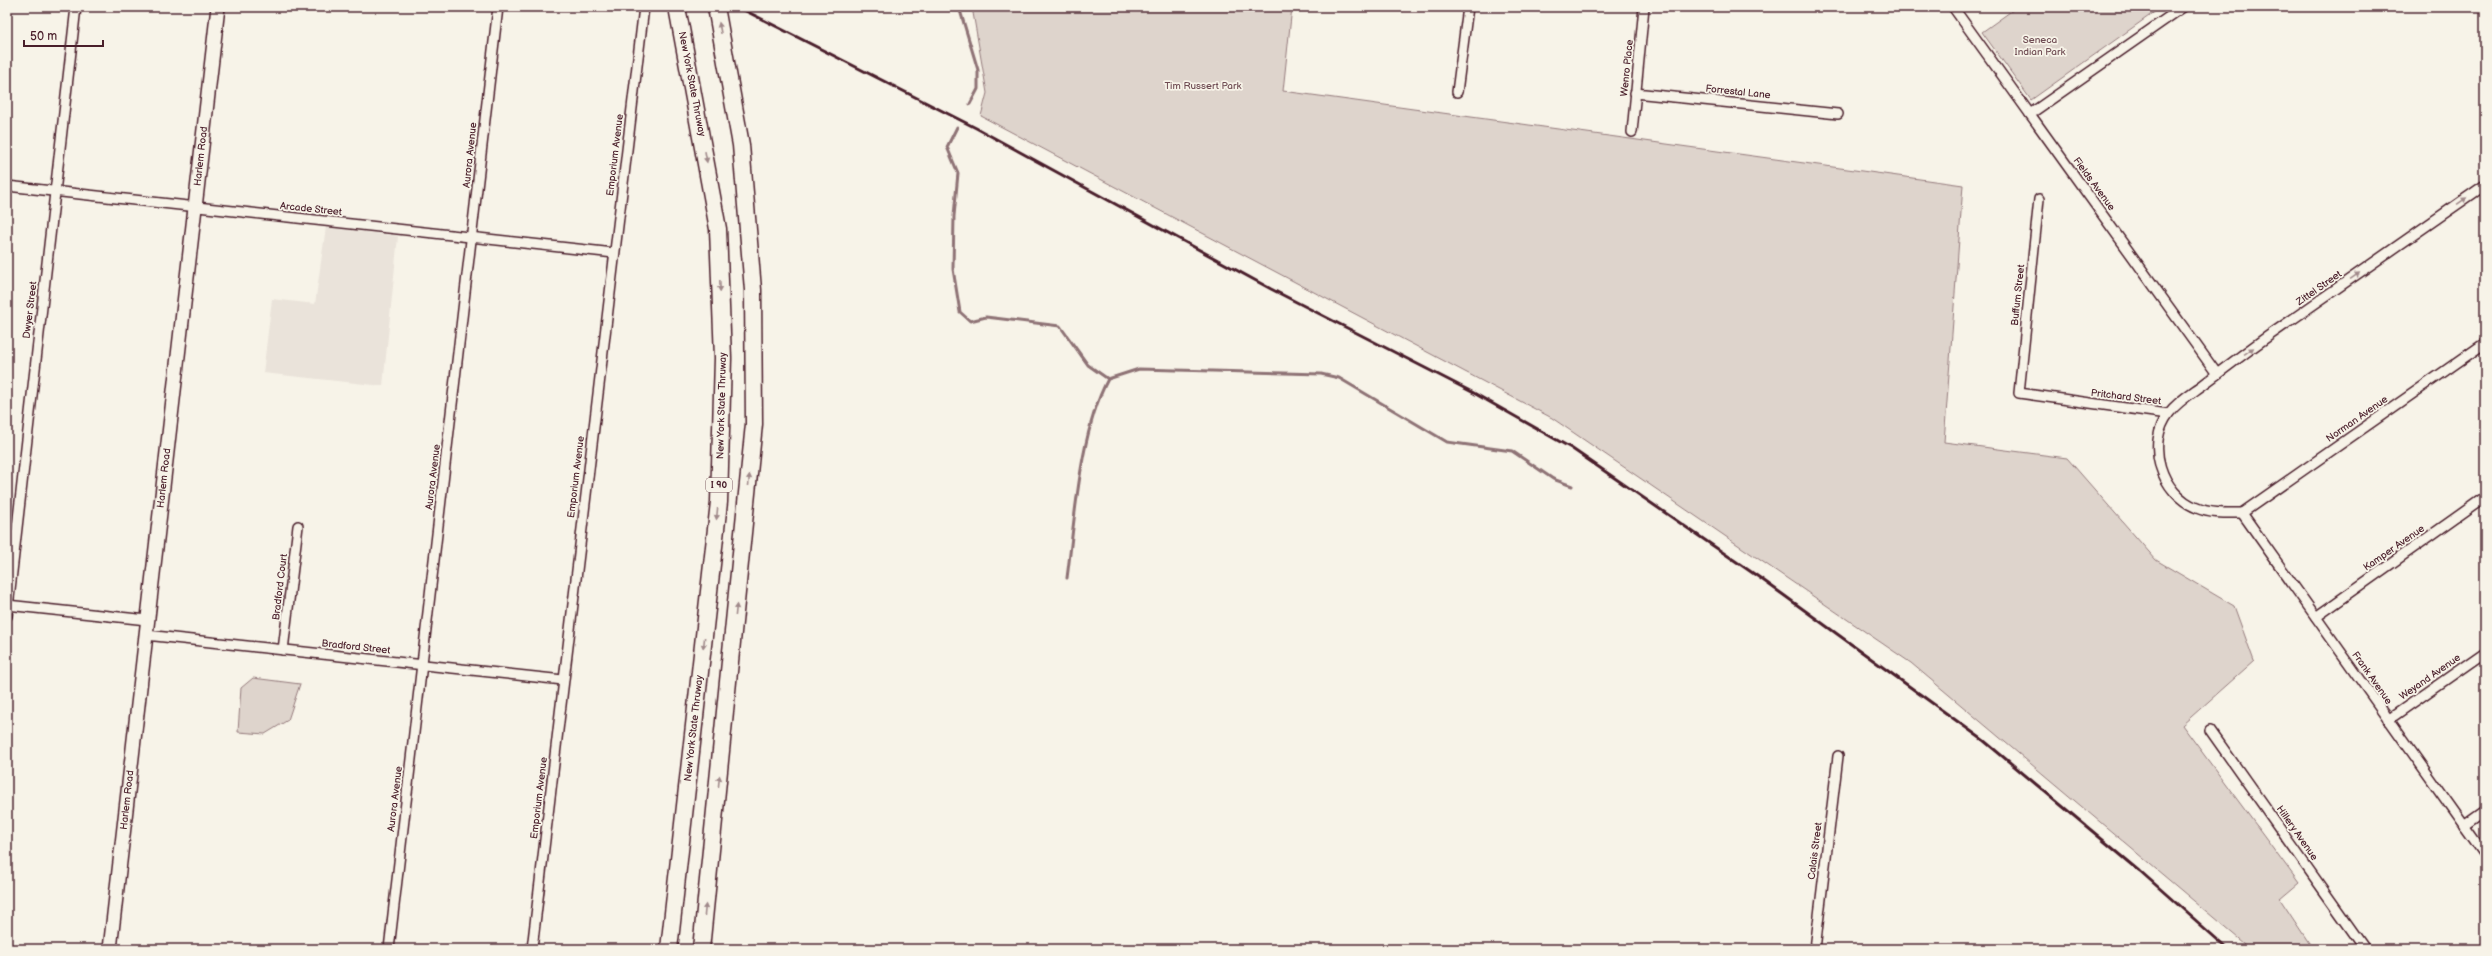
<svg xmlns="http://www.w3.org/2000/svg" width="2492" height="956" font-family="'Balsamiq Sans',sans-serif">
<rect width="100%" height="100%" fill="#f7f3e8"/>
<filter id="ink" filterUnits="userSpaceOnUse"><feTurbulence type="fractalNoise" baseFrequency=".025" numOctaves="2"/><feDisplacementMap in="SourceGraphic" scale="8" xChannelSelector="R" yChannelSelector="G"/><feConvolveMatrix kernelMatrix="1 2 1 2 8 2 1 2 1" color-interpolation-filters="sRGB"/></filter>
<g filter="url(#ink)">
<path fill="#eae3da" d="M326 227 398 236 383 386 263 373 272 299 315 304Z"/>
<g fill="#ded4cc" stroke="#947a7c">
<path d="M972 7H1292L1283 91 1963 185 1944 442 2067 458 2156 560 2234 606 2254 661 2182 725 2299 883 2280 899 2313 949H2251L1911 663 1552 418 981 116 987 93Z"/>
<path d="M2017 7H2153L2156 11 2031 100 1982 32Z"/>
<path d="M253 678 300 684 288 720 265 734 238 732 241 688Z"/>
</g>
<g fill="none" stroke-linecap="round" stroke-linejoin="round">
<g stroke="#8e7275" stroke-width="3">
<path d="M959 7 978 70V89L970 104"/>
<path d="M957 127 947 147 958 173 954 216 953 269 960 312 970 321 986 317 1060 326 1088 365 1108 379"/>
<path d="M1067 578C1075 518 1080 431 1108 379L1139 369 1321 374 1339 378 1447 442 1512 451 1553 479 1572 486"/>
</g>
<defs>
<g id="minor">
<path d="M1953 7 2217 374"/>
<path d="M1457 92 1468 7"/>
<path d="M1635 93 1838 114"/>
<path d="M2030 114 2183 7"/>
<path d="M1632 132 1644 7"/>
<path d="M7 186 614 253"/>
<path d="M2039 199 2019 393 2168 414"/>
<path d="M2242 513C2228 513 2211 514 2197 508 2161 494 2145 444 2169 413 2178 401 2192 393 2204 384 2225 368 2246 352 2267 337 2340 286 2412 236 2485 185"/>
<path d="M2242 513 2485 855"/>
<path d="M2242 513 2485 343"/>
<path d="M7 605 147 620"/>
<path d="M7 616 76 7"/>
<path d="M2316 617 2485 497"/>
<path d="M146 635 563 680"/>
<path d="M283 650 298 526"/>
<path d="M2388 720 2485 652"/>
<path d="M2210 730 2365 949"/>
<path d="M2464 826 2485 811"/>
<path d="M389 949 498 7"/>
<path d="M532 949 644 7"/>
<path d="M1815 949 1838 756"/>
</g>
<g id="secondary">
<path id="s1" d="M110 949 218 7"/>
</g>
<g id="motorway">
<path id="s2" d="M669 949 719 502 723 358 718 229 677 7"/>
<path d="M701 949 754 424 753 290 741 145 716 7"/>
</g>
</defs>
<use href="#minor" stroke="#4a1f2b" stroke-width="12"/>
<use href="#secondary" stroke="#4a1f2b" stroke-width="16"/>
<use href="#motorway" stroke="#4a1f2b" stroke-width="19"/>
<use href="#minor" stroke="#f7f3e8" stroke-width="9"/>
<use href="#secondary" stroke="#f7f3e8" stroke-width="13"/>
<use href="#motorway" stroke="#f7f3e8" stroke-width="16"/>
<path stroke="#4a1f2b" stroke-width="3" d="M738 7 976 128 1271 289 1472 392 1571 448 1760 578 1983 740 2140 871 2228 949"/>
</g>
<defs><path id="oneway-solid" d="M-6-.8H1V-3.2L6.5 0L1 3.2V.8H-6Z"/></defs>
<g fill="#a0898a">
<use href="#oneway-solid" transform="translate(720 28) rotate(-101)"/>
<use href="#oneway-solid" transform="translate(706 157) rotate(80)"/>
<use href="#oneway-solid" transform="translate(2462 201) rotate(-35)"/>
<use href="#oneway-solid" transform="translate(2355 276) rotate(-35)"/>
<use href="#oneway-solid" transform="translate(720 286) rotate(88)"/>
<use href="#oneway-solid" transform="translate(2249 351) rotate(-35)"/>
<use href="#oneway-solid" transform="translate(749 480) rotate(-85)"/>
<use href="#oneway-solid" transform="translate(717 514) rotate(96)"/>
<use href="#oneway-solid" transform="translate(736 610) rotate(-84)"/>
<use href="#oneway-solid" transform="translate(704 643) rotate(96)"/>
<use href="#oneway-solid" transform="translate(719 781) rotate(-84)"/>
<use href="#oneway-solid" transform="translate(705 910) rotate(-84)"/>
</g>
</g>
<g text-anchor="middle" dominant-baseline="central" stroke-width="3.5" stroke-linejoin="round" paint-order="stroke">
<rect fill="#f7f3e8" stroke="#7e5f64" stroke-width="1" x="706" y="478" width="26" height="14" rx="3"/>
<g font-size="9" font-weight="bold" fill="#4a1f2b">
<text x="719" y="485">I 90</text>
</g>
<g font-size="10" fill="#6f4c53" stroke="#f7f3e8">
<text x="2040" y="40">Seneca<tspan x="2040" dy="12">Indian Park</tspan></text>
<text x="1203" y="86">Tim Russert Park</text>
</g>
<g font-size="10" fill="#4a1f2b" stroke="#f7f3e8">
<text transform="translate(1627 68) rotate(-84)">Wenro Place</text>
<text transform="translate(692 84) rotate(79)">New York State Thruway</text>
<text transform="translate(1738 92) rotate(6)">Forrestal Lane</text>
<text transform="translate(470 155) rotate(-84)">Aurora Avenue</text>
<text transform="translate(615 155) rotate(-83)">Emporium Avenue</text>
<text stroke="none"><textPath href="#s1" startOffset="798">Harlem Road</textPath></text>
<text transform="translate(2094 184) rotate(54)">Fields Avenue</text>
<text transform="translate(311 209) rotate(6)">Arcade Street</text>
<text transform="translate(2319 288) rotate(-35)">Zittel Street</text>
<text transform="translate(2018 295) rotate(-84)">Buffum Street</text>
<text transform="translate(30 310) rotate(-83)">Dwyer Street</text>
<text transform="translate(2126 397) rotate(7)">Pritchard Street</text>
<text stroke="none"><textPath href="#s2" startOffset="546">New York State Thruway</textPath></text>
<text transform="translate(2357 419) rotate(-35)">Norman Avenue</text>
<text transform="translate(433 477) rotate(-83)">Aurora Avenue</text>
<text transform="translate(576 477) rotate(-83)">Emporium Avenue</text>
<text stroke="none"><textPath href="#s1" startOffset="474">Harlem Road</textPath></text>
<text transform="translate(2394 548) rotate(-35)">Kamper Avenue</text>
<text transform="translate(280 587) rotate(-83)">Bradford Court</text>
<text transform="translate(356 647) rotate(6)">Bradford Street</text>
<text transform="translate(2430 677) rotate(-35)">Weyand Avenue</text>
<text transform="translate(2372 678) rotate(55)">Frank Avenue</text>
<text stroke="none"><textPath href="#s2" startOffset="222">New York State Thruway</textPath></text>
<text transform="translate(539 798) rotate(-83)">Emporium Avenue</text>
<text transform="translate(395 799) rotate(-83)">Aurora Avenue</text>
<text stroke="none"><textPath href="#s1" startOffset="150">Harlem Road</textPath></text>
<text transform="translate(2297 833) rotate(55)">Hillery Avenue</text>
<text transform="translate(1815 851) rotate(-83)">Calais Street</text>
</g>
</g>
<rect width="2492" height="956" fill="none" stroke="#f7f3e8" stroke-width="24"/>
<rect x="12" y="12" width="2468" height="932" fill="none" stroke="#4a1f2b" stroke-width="1.5" filter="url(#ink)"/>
<path d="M24 40v6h79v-6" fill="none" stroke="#4a1f2b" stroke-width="2"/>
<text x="30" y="40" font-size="12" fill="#4a1f2b" stroke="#f7f3e8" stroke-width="3" paint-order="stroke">50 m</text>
</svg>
